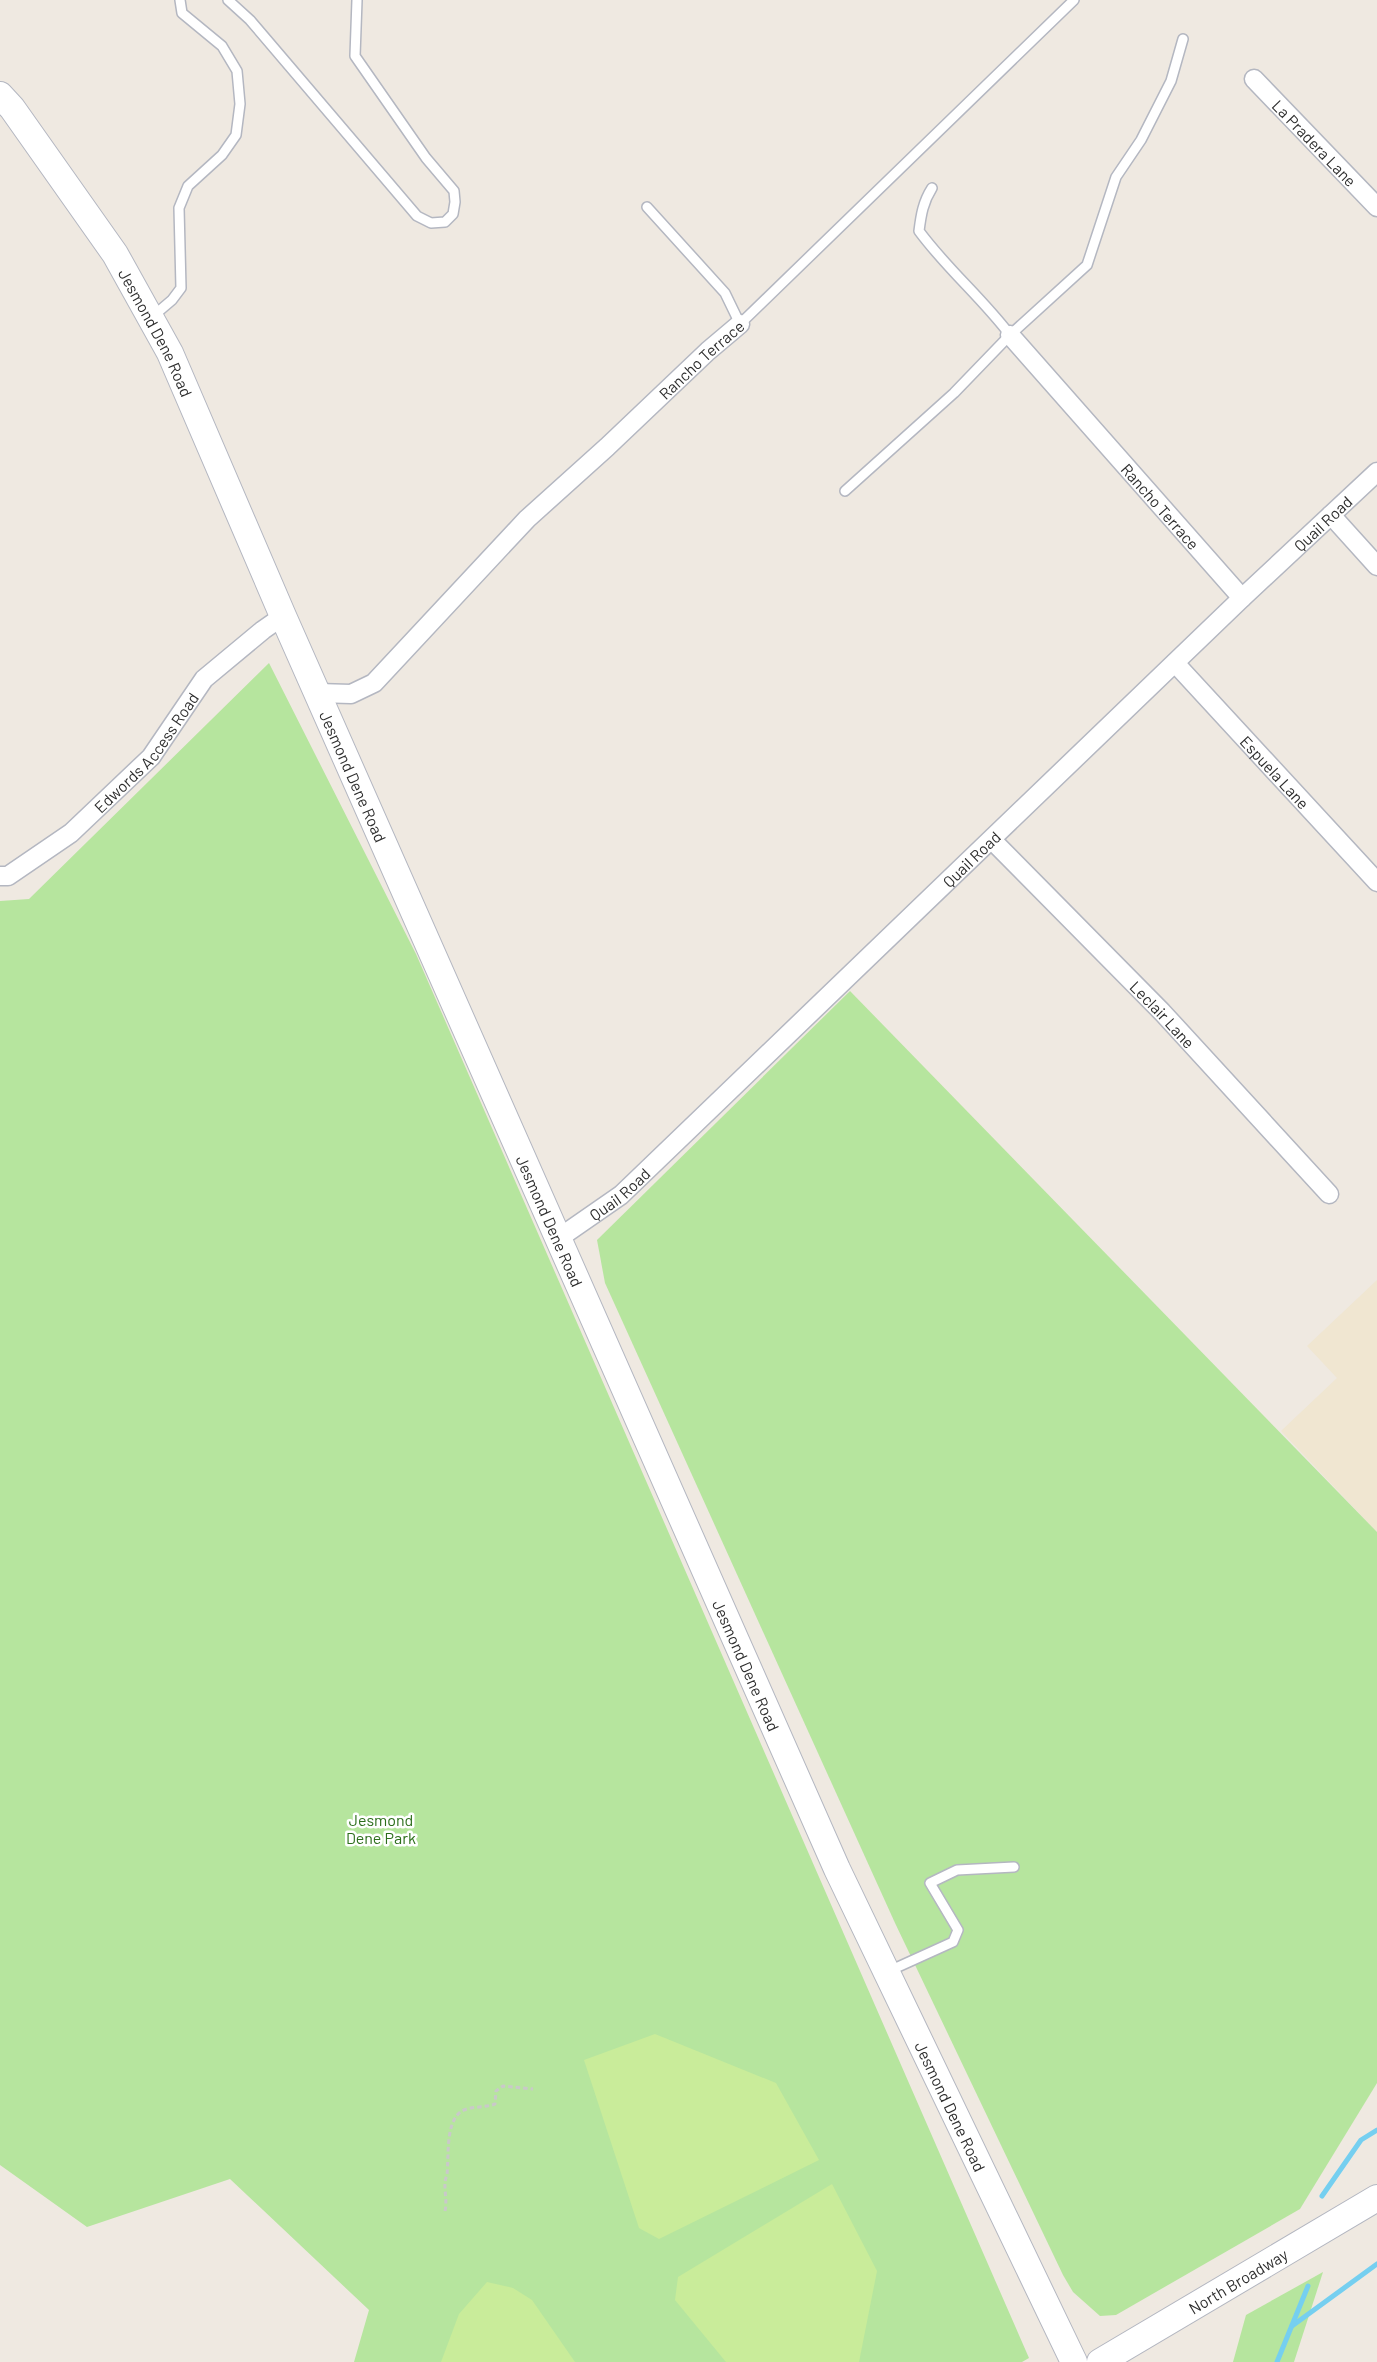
<svg xmlns="http://www.w3.org/2000/svg" width="1377" height="2362" font-family="Barlow,sans-serif">
<rect width="100%" height="100%" fill="#efe9e1"/>
<path fill="#f0e6d1" d="M1377 1280V1532L1281 1431 1337 1378 1307 1346Z"/>
<g fill="#b6e59e">
<path d="M269 663 416 954 1029 2358 1022 2362H354L369 2310 230 2179 87 2227 0 2165V901L29 899Z"/>
<path d="M850 991 1377 1532V2083L1300 2209 1116 2315 1100 2316 1073 2292 1063 2275 895 1923 605 1283 597 1240Z"/>
<path d="M1323 2272 1294 2362H1233L1246 2315Z"/>
</g>
<g fill="#c9ec9a">
<path d="M655 2034 776 2083 819 2160 659 2239 639 2228 584 2060Z"/>
<path d="M832 2184 877 2271 859 2362H726L675 2300 678 2277Z"/>
<path d="M487 2282 513 2288 532 2300 575 2362H441L459 2314Z"/>
</g>
<g fill="none" stroke-linecap="round" stroke-linejoin="round">
<g stroke="#75cff0" stroke-width="5">
<path d="M1322 2196 1361 2140 1377 2130"/>
<path d="M1292 2326 1377 2264"/>
<path d="M1277 2362 1308 2286"/>
</g>
<defs>
<g id="lane">
<path d="M228 0 250 20 417 216 431 223 445 222 453 214 455 202 454 191 426 158 355 56 357 0"/>
<path d="M932 188C923 202 921 215 919 231 947 269 982 298 1010 335"/>
<path d="M647 207 725 293 740 324 1074 0"/>
<path d="M152 317 172 300 181 288 179 208 188 186 222 155 236 135 240 104 237 71 222 46 182 13 180 0"/>
<path d="M845 491 954 393 1010 335 1087 265 1116 177 1141 140 1171 81 1183 39"/>
<path d="M889 1971 953 1942 958 1930 930 1883 957 1870 1014 1867"/>
</g>
<g id="street">
<path id="s1" d="M1254 79 1377 207"/>
<path id="s2" d="M1010 335 1242 598"/>
<path d="M1331 515 1377 566"/>
<path id="s3" d="M1175 663 1377 882"/>
<path id="s4" d="M318 693 351 694 374 683 527 519 607 447 708 351 740 324"/>
<path id="s5" d="M992 840 1162 1012 1329 1194"/>
<path id="s6" d="M0 876H8L71 833 151 757 204 679 263 630 283 616"/>
<path id="s7" d="M559 1238 621 1195 1242 598 1377 472"/>
</g>
<g id="secondary">
<path id="s8" d="M0 95 12 108 115 254 170 353 283 616 837 1869 1074 2362"/>
<path id="s9" d="M1100 2362 1377 2198"/>
</g>
</defs>
<use href="#lane" stroke="#b4b7c1" stroke-width="12"/>
<use href="#street" stroke="#b4b7c1" stroke-width="21"/>
<use href="#secondary" stroke="#b4b7c1" stroke-width="28"/>
<path stroke="#c9c9c9" stroke-width="3" stroke-dasharray="4.5 3" stroke-linecap="butt" d="M445 2211C448 2199 442 2185 447 2175 449 2157 445 2121 462 2111 471 2106 484 2108 495 2104L496 2091 503 2086 533 2089"/>
<use href="#lane" stroke="#fff" stroke-width="9"/>
<use href="#street" stroke="#fff" stroke-width="18"/>
<use href="#secondary" stroke="#fff" stroke-width="26"/>
</g>
<g text-anchor="middle" dominant-baseline="central" stroke-width="5" stroke-linejoin="round" paint-order="stroke">
<g font-size="16" fill="#2e2e2e" stroke="#fff">
<text stroke="none"><textPath href="#s1" startOffset="88">La Pradera Lane</textPath></text>
<text stroke="none"><textPath href="#s8" startOffset="285">Jesmond Dene Road</textPath></text>
<text stroke="none"><textPath href="#s4" startOffset="519">Rancho Terrace</textPath></text>
<text stroke="none"><textPath href="#s2" startOffset="228">Rancho Terrace</textPath></text>
<text stroke="none"><textPath href="#s7" startOffset="1047">Quail Road</textPath></text>
<text stroke="none"><textPath href="#s6" startOffset="195">Edwords Access Road</textPath></text>
<text stroke="none"><textPath href="#s3" startOffset="148">Espuela Lane</textPath></text>
<text stroke="none"><textPath href="#s8" startOffset="771">Jesmond Dene Road</textPath></text>
<text stroke="none"><textPath href="#s7" startOffset="561">Quail Road</textPath></text>
<text stroke="none"><textPath href="#s5" startOffset="244">Leclair Lane</textPath></text>
<text stroke="none"><textPath href="#s7" startOffset="75">Quail Road</textPath></text>
<text stroke="none"><textPath href="#s8" startOffset="1257">Jesmond Dene Road</textPath></text>
<text stroke="none"><textPath href="#s8" startOffset="1743">Jesmond Dene Road</textPath></text>
<text stroke="none"><textPath href="#s8" startOffset="2229">Jesmond Dene Road</textPath></text>
<text stroke="none"><textPath href="#s9" startOffset="160">North Broadway</textPath></text>
</g>
<g font-size="16" fill="#2c6e1b" stroke="#fff">
<text x="381" y="1819">Jesmond<tspan x="381" dy="18">Dene Park</tspan></text>
</g>
</g>
</svg>
